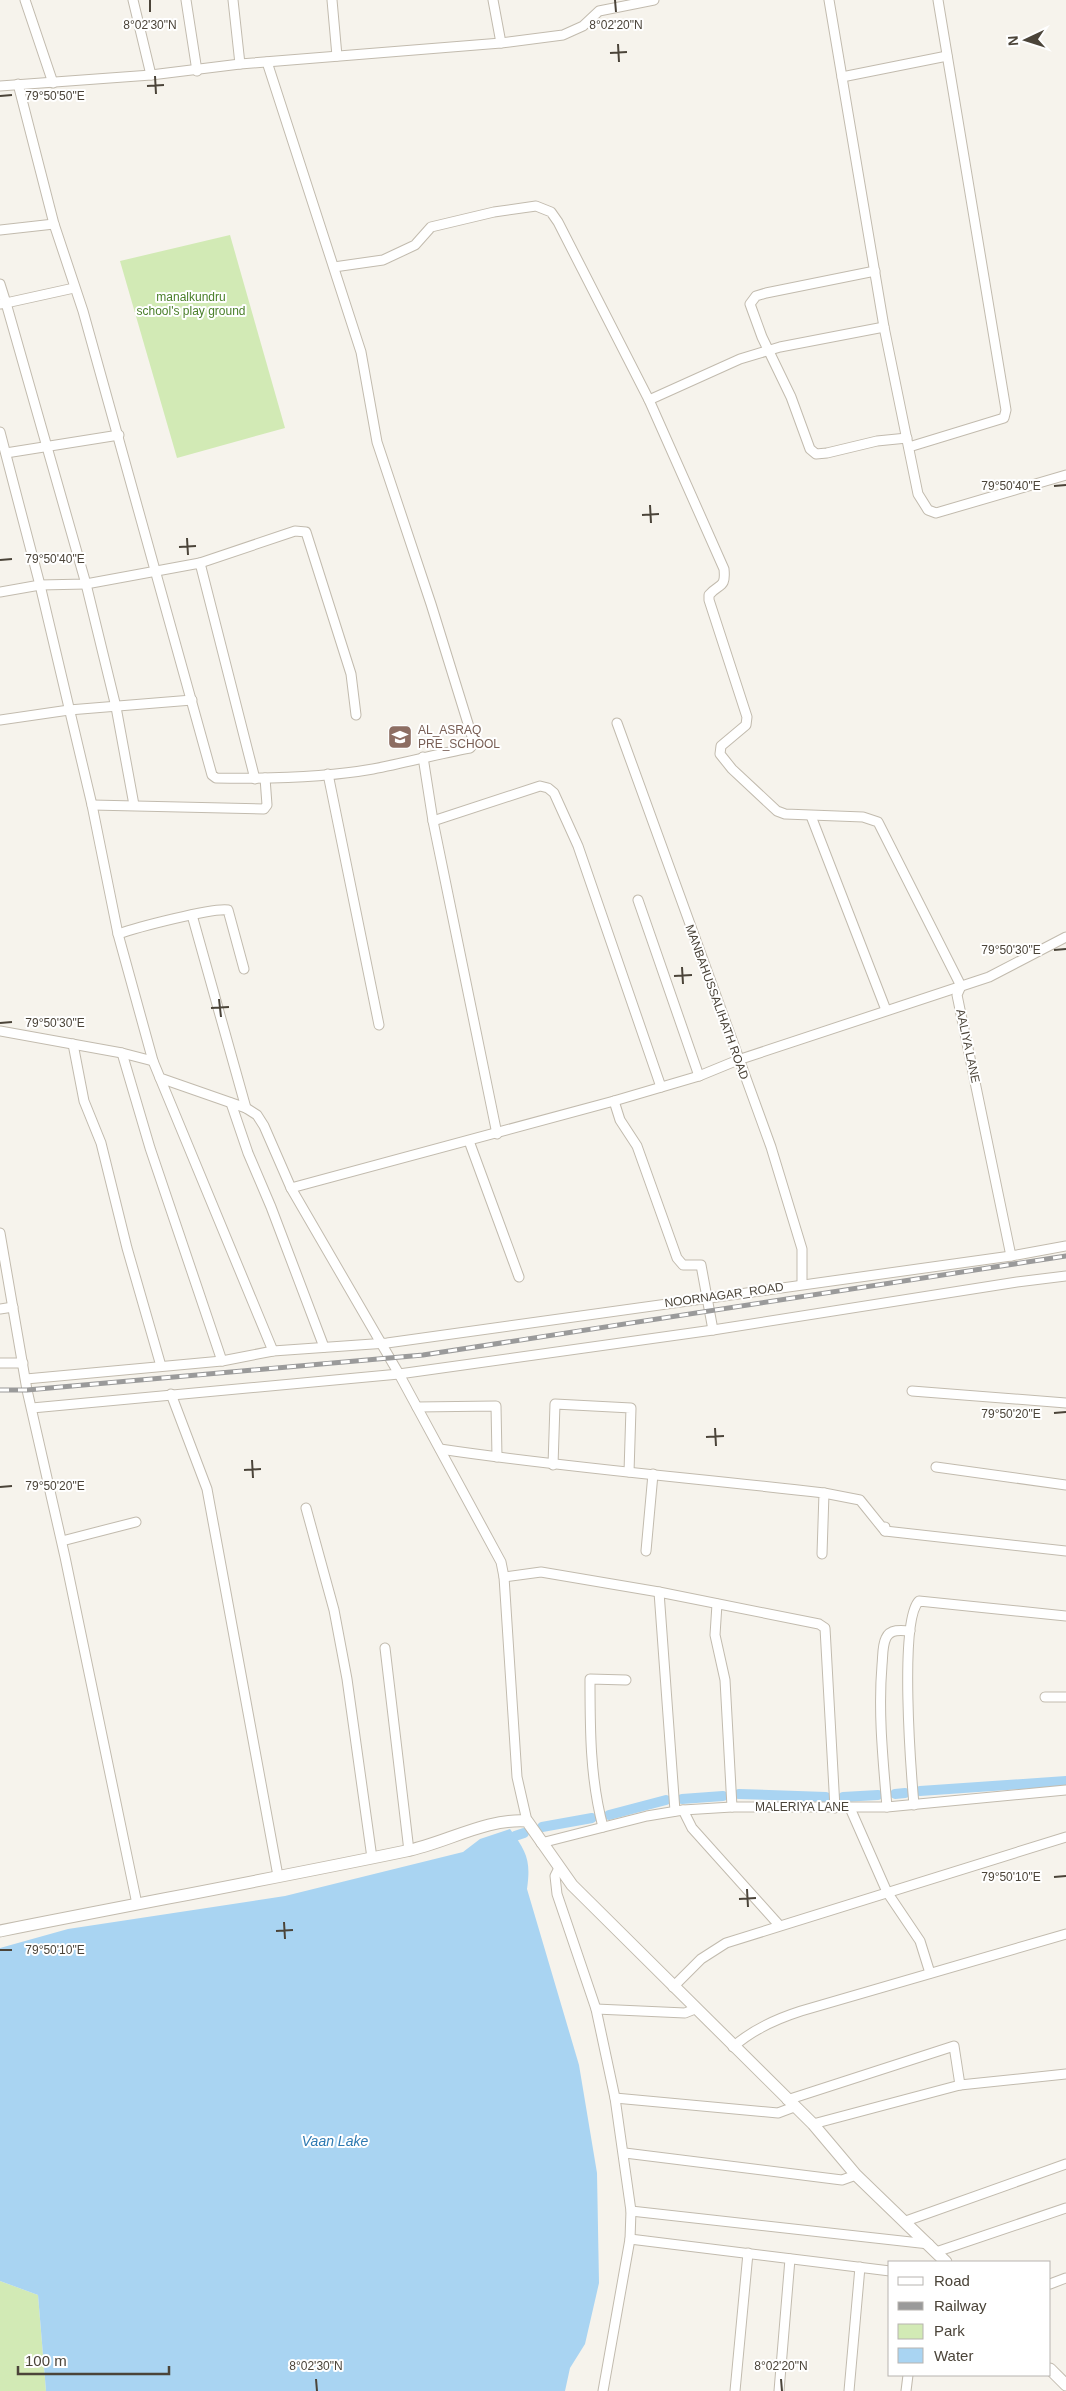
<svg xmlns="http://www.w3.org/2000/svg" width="1066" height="2391" font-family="Arial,sans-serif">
<rect width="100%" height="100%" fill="#f6f3ec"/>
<g fill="#d2eab5">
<path d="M230 235 285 428 177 458 120 261Z"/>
<path d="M0 2281 38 2295 46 2391H0Z"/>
</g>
<path fill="#a9d4f2" d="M510 1829C527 1852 531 1861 527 1889L579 2065 597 2173 599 2283 585 2344 570 2368 565 2391H46L38 2295 0 2281V1948L68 1929 285 1896 463 1852 480 1839Z"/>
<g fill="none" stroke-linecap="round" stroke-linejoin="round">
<g stroke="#a9d4f2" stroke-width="10">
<path d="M920 1791 1066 1781"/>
<path d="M739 1794 826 1797"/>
<path d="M895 1794 905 1793"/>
<path d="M843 1797 878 1795"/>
<path d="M682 1799 723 1796"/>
<path d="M609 1815 666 1800"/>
<path d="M542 1827 592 1818"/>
<path d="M515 1836 524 1833"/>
</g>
<defs>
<g id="minor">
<path d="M25 0 53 83"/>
<path d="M133 0 151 75"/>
<path d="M186 0 197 71"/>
<path d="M233 0 240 64"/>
<path d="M332 0 337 56"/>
<path d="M493 0 501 43"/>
<path d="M829 0 884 327 918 494 928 510 936 513 1066 475"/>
<path d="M842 77 947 56"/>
<path d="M18 84 54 224 83 311 212 775 216 778C268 779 322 778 373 769 405 763 437 754 470 748L474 743 431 604 377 442 361 352 267 62"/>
<path d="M0 86 151 75 240 64 501 43 563 35 583 26 599 11 654 0"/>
<path d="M0 230 54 224"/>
<path d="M334 267 383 260 415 245 431 227 494 212 536 206 551 212 558 222 649 400 724 569C726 589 719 583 709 595V600L747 717 746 725 721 746 720 754 732 769 777 811 785 814 863 817 878 822 961 986 957 995 1011 1256"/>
<path d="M875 271 766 293 756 296 750 304 762 337 791 397 810 449 816 454 827 453 877 441 907 438"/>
<path d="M0 284 6 303 74 288"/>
<path d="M0 304 6 303 86 584 116 707 134 805"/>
<path d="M649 400 740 359 780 347 884 327"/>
<path d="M0 432 40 585 92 805 118 934 153 1061 160 1078 246 1108 257 1115 264 1126 291 1188 399 1374 501 1562 504 1577 517 1777 527 1821"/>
<path d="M909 447 1004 418 1006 410 938 0"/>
<path d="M6 453 119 435"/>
<path d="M200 563 295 531 306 532 351 674 356 715"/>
<path d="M0 592 40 585 86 584 200 563 255 779"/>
<path d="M0 720 69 710 192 700"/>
<path d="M617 723 771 1147 802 1249V1284"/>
<path d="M423 757 433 821 497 1134"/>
<path d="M328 774 379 1025"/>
<path d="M92 805 264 809 267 805 265 778"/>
<path d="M811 816 886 1010"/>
<path d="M433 821 540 786 548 788 554 793 578 846 661 1087"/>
<path d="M638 900 699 1076"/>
<path d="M192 915 246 1108"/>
<path d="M118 934C135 928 214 907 228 910L244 969"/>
<path d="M0 1031 122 1053 153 1061"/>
<path d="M73 1044 84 1101 101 1143 127 1248 161 1366"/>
<path d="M122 1053 150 1148 222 1361"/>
<path d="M160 1078 273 1351"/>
<path d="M614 1101 620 1120 637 1146 677 1258 683 1265H701L713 1330"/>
<path d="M231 1103 248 1153 271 1207 324 1347"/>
<path d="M469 1141 519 1277"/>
<path d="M291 1188 614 1101 699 1076 738 1060 989 977 1066 937"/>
<path d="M0 1233 27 1390 65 1557 137 1904"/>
<path d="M0 1309 13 1307"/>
<path d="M0 1363H23"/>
<path d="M26 1379 222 1361 273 1351 387 1343 1011 1256 1066 1246"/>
<path d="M912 1391 1066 1403"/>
<path d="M171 1394 207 1489 278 1876"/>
<path d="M417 1407 496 1406 497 1457"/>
<path d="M32 1408 399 1374 713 1330 1017 1282 1066 1276"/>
<path d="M440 1449C567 1468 696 1478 824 1493L822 1554"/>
<path d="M553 1465 555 1404 631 1408 629 1472"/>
<path d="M936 1467 1066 1485"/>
<path d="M824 1493 860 1500 885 1531V1527"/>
<path d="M306 1508 334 1610 347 1679 372 1858"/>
<path d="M885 1531 1066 1551"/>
<path d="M62 1541 136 1522"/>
<path d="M646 1551 653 1474"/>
<path d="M504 1577 541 1572 659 1592 819 1624 825 1628 835 1808"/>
<path d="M659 1592 675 1811"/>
<path d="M717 1604 715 1635 725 1680 732 1807"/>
<path d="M385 1648 409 1851"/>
<path d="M1045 1697H1066"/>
<path d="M914 1805C911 1771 899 1620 919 1601L1066 1616"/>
<path d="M887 1807C883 1760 878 1712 882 1665 883 1657 882 1646 886 1638 890 1629 901 1630 910 1631"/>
<path d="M850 1808 887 1892 920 1941 930 1973"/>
<path d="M683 1810 692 1828 779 1925"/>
<path d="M603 1827C590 1778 590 1729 590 1679L626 1680"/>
<path d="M541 1843 647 1816 683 1810 732 1807H887L1066 1790"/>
<path d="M559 1868 555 1876 557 1894 596 2009 615 2098 631 2211 630 2239 603 2391"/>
<path d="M673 1987 701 1959 726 1943 1066 1837"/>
<path d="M596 2009 685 2013 695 2009"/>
<path d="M733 2047C753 2029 776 2019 801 2011L1066 1934"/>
<path d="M615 2098 778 2113 794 2107"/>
<path d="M787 2100 954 2046 960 2085"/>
<path d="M813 2124 960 2085 1066 2074"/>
<path d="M625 2153 842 2180 856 2175"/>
<path d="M631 2211 929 2244"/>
<path d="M906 2221 1066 2164"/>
<path d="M630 2239 890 2271"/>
<path d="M936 2252 1066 2208"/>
<path d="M1050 2284 1066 2278"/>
<path d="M735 2391 748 2253"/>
<path d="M779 2391 790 2259"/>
<path d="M849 2391 860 2267"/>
<path d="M906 2391 908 2375"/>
</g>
<g id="tertiary">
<path d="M0 1931C135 1904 271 1879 406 1851 446 1843 486 1818 527 1821L572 1885 813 2124 856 2175 946 2262"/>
<path d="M1050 2369 1066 2385"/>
</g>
</defs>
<use href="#minor" stroke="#c2bbae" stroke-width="11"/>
<use href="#tertiary" stroke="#c2bbae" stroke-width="13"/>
<use href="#minor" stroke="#fff" stroke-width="9"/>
<use href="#tertiary" stroke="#fff" stroke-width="11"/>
<defs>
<path id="rail" d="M0 1390H27L423 1355 1066 1256"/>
</defs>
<use href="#rail" stroke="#9a9a9a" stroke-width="5"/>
<use href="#rail" stroke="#fff" stroke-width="3" stroke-dasharray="9" stroke-linecap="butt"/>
</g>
<path fill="none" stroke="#4b4439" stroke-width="2" d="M150 0V12M615 0 616 12M618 44 619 62M610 53 627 52M155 76 156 94M147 86 164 85M0 96 12 95M1054 486 1066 485M650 505 651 523M642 515 659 514M187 538 188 555M179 547 196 546M0 560 12 559M1054 950 1066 949M682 967 683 984M674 976 692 975M219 999 221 1017M211 1008 229 1007M0 1023 12 1022M1054 1413 1066 1412M715 1428 716 1446M706 1437 724 1436M252 1460 253 1478M244 1470 261 1469M0 1487 12 1486M1054 1877 1066 1876M747 1889 748 1907M739 1899 756 1898M284 1922 285 1939M276 1931 293 1930M0 1950H12M316 2379 317 2391M781 2379 782 2391"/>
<defs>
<symbol id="school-square" viewBox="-11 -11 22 22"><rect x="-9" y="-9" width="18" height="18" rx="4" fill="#8d6e63" stroke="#fff"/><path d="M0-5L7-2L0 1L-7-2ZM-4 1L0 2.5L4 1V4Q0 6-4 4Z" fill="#fff"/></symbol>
</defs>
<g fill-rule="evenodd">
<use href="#school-square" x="386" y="723" width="28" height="28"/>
</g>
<g text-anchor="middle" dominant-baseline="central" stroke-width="4" stroke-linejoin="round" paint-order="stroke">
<g font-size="12" fill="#4a7f2a" stroke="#fff">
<text x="191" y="297">manalkundru<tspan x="191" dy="14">school's play ground</tspan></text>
</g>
<g font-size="12" fill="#785e54" stroke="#fff" text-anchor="start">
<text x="418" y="730">AL_ASRAQ<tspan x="418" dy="14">PRE_SCHOOL</tspan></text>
</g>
<g font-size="12" fill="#4b4439" stroke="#fff">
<text transform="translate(717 1002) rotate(70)">MANBAHUSSALIHATH ROAD</text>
<text transform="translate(968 1046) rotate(78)">AALIYA LANE</text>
<text transform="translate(724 1295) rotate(-8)">NOORNAGAR_ROAD</text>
<text x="802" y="1807">MALERIYA LANE</text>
</g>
<g font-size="14" font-style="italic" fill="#2e7ab2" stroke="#fff">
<text x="335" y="2141">Vaan Lake</text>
</g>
</g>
<g font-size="12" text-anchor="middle" fill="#4b4439" stroke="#fff" stroke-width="4" stroke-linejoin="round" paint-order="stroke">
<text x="150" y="29">8°02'30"N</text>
<text x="616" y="29">8°02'20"N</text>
<text x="55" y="100">79°50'50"E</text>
<text x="1011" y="490">79°50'40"E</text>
<text x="55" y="563">79°50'40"E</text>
<text x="1011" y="954">79°50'30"E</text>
<text x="55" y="1027">79°50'30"E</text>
<text x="1011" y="1418">79°50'20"E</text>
<text x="55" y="1490">79°50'20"E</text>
<text x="1011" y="1881">79°50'10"E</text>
<text x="55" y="1954">79°50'10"E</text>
<text x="316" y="2370">8°02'30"N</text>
<text x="781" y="2370">8°02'20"N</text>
</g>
<rect x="888" y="2261" width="162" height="115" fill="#ffffff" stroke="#b7b4b0"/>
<rect x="898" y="2277" width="25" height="8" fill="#ffffff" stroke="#b7b4b0"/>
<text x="934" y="2286" font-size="15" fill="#4b4439">Road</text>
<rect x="898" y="2302" width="25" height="8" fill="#9a9a9a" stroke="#b7b4b0"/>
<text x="934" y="2311" font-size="15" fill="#4b4439">Railway</text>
<rect x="898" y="2324" width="25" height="15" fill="#d2eab5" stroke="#b7b4b0"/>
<text x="934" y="2336" font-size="15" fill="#4b4439">Park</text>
<rect x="898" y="2348" width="25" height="15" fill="#a9d4f2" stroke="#b7b4b0"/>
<text x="934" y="2361" font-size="15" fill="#4b4439">Water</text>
<g transform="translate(1026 40) rotate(266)" stroke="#ffffff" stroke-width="4" paint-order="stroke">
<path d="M0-4L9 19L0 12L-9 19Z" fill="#4b4439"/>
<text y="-8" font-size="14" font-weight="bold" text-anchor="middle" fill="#4b4439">N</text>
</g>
<path d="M18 2366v8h151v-8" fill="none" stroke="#4b4439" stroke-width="2.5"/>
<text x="25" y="2366" font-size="15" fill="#4b4439" stroke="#ffffff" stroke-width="4" paint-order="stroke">100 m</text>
</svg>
